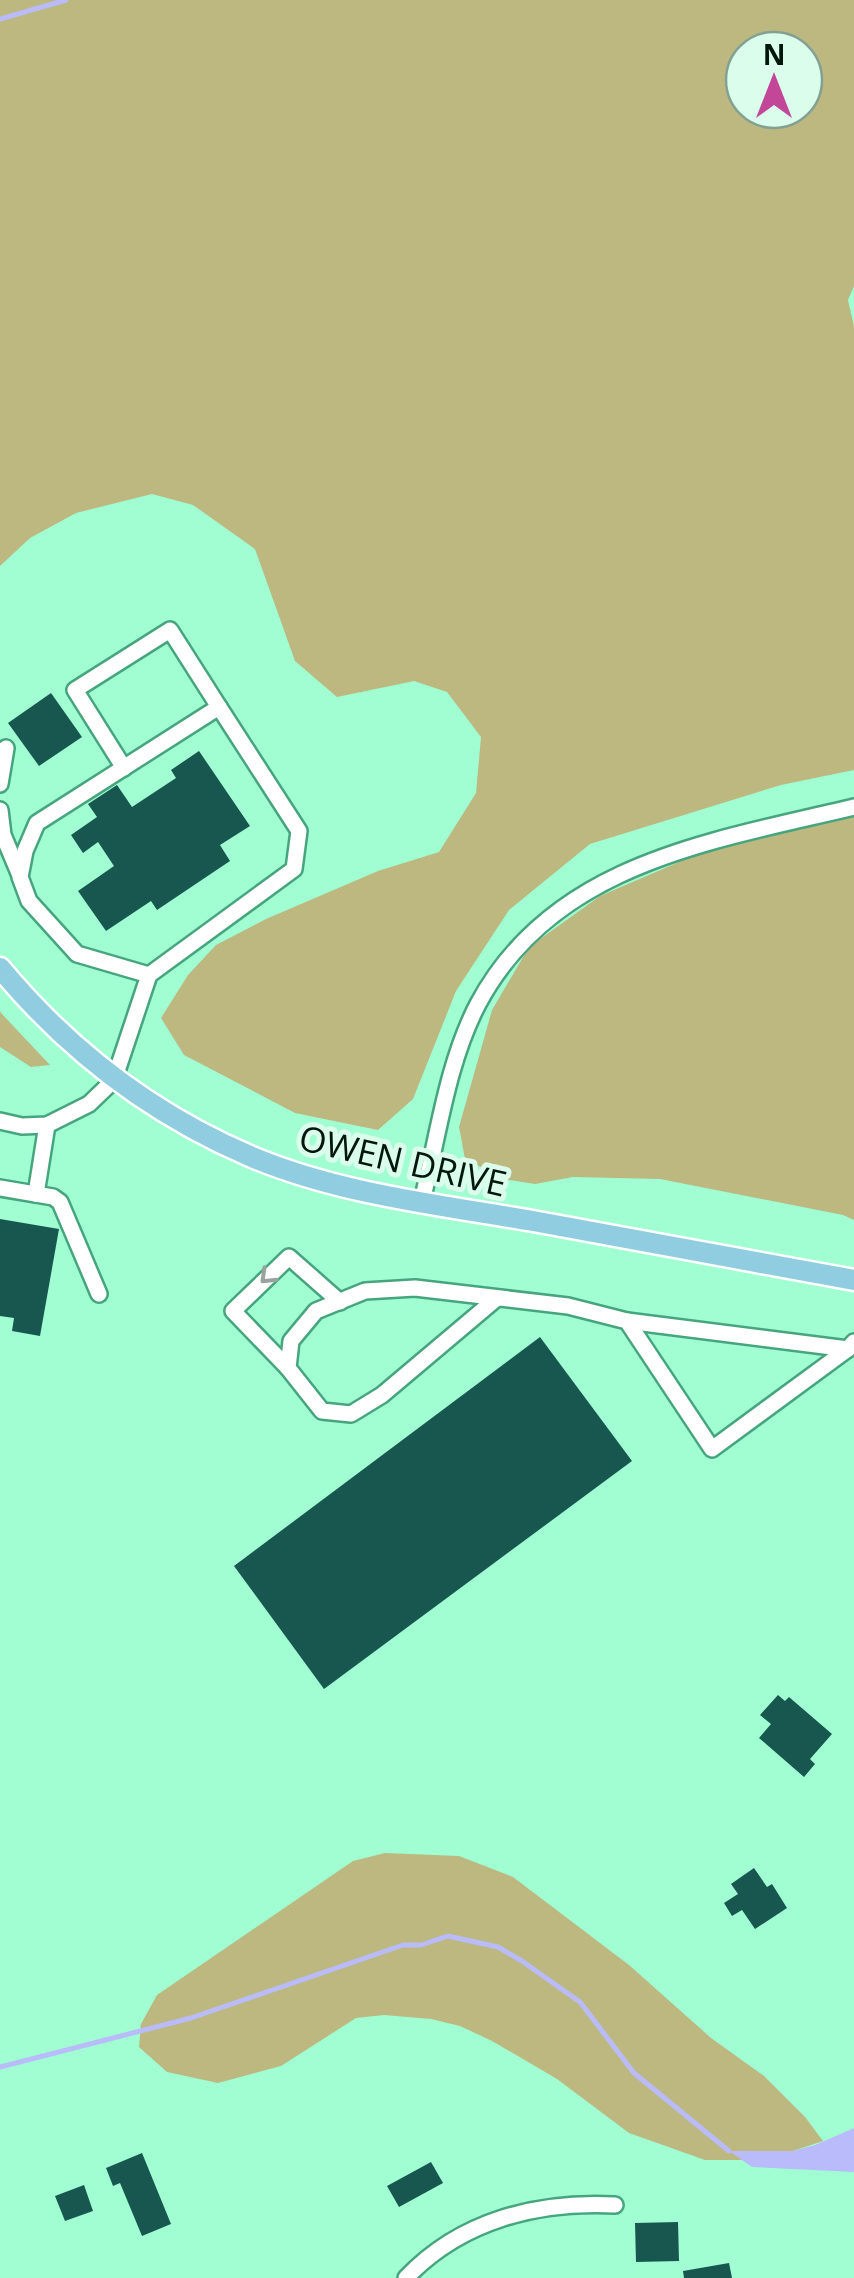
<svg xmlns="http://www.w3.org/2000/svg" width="854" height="2278" font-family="'Open Sans',sans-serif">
<rect width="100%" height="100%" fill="#a0fed2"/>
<g fill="#bdb880" fill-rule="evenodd">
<path d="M0 0H854V286L848 300 854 326V770L781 785 590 844 509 910 456 991 413 1099 378 1130 295 1113 184 1055 161 1018 188 975 216 945 266 919 378 871 439 852 476 793 481 737 447 692 414 681 337 697 295 661 255 549 193 505 152 494 76 513 30 538 0 566ZM744 50H804V110H744Z"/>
<path d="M854 815V1220L843 1215 660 1179 573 1177 535 1184 504 1179 465 1159 459 1127 492 1010 529 947 600 896 700 853Z"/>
<path d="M0 1011 1 1013 50 1065 31 1067 0 1047Z"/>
<path d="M385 1853 459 1856 513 1877 629 1965 711 2038 764 2076 805 2117 823 2141 793 2151 732 2152 743 2160H705L629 2133 557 2079 492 2041 460 2026 431 2019 384 2015 356 2018 281 2066 218 2083 167 2072 139 2047 141 2024 157 1995 353 1861Z"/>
</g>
<path fill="#b9bbfa" d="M854 2128V2172L752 2167 729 2151H793L815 2145Z"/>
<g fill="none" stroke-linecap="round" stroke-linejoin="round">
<g stroke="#b9bbfa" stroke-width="5">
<path d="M0 19 66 0"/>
<path d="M0 2067 191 2018 403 1945H421L448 1936 498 1947 522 1961 580 2002 634 2073 729 2151"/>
</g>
</g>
<g fill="#175750">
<path d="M51 693 82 737 39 766 8 723Z"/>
<path d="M199 751 250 826 220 845 230 861 157 910 151 901 106 931 78 891 114 866 98 842 83 853 71 835 97 817 88 804 117 785 132 807 176 778 171 770Z"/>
<path d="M0 1219 59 1229 40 1336 12 1331 14 1318 0 1316Z"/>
<path d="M540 1337 632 1461 324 1689 234 1566Z"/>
<path d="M778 1695 785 1701 789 1697 832 1734 810 1759 815 1764 804 1777 759 1738 771 1724 760 1715Z"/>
<path d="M754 1868 767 1887 772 1884 787 1908 755 1929 742 1910 732 1916 724 1903 738 1894 731 1884Z"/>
<path d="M142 2153 171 2224 142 2236 120 2183 113 2186 106 2168Z"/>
<path d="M431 2162 443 2183 399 2207 387 2186Z"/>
<path d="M84 2185 93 2211 65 2221 55 2196Z"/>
<path d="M678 2222 679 2261 636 2262 635 2223Z"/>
<path d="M729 2263 732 2278H684L683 2271Z"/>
</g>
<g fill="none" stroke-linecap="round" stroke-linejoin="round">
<defs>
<g id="minor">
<path d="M124 768 75 690 170 630 219 707"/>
<path d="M0 784 6 748"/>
<path d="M0 810 3 835 19 873"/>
<path d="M0 1121 22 1126 47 1125 89 1104 114 1080 149 975 294 869 299 831 219 707 37 823 25 851 20 877 29 901 77 954 149 975"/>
<path d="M0 1188 53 1197 60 1202 99 1294"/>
<path d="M36 1194 47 1125"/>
<path d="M422 1201C438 1137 447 1063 478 1004 553 863 713 841 854 807"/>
<path d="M497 1298 382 1395 351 1414 322 1411 288 1368 291 1341 316 1311 365 1291 415 1288 568 1306 627 1321 712 1449 848 1349 854 1342"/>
<path d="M627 1321 848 1349"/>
<path d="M288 1368 233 1311 289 1257 340 1302"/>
<path d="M406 2278C461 2220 538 2201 615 2205"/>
</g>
<path id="major" d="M0 968C69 1051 153 1115 252 1157 340 1194 440 1205 533 1221 640 1241 747 1260 854 1280"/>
</defs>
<use href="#minor" stroke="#46a57e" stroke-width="20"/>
<use href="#major" stroke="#fff" stroke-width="25"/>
<use href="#minor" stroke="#fff" stroke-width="15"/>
<use href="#major" stroke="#91cde0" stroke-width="20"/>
</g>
<defs><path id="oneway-chevron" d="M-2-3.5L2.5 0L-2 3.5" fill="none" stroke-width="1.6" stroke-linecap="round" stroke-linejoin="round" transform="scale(2.5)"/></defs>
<use stroke="#99a29e" href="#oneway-chevron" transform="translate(267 1277) rotate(136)"/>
<g text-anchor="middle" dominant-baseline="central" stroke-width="10" stroke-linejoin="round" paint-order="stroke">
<g font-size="35" fill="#00170c" stroke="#dafdec">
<text transform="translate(403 1160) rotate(13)">OWEN DRIVE</text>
</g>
</g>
<g transform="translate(774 80)"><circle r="48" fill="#dafdec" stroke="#83a192" stroke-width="2.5"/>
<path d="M0-8L18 38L0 25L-18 38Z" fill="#c24799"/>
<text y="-15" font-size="28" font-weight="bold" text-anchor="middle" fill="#00170c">N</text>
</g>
</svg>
